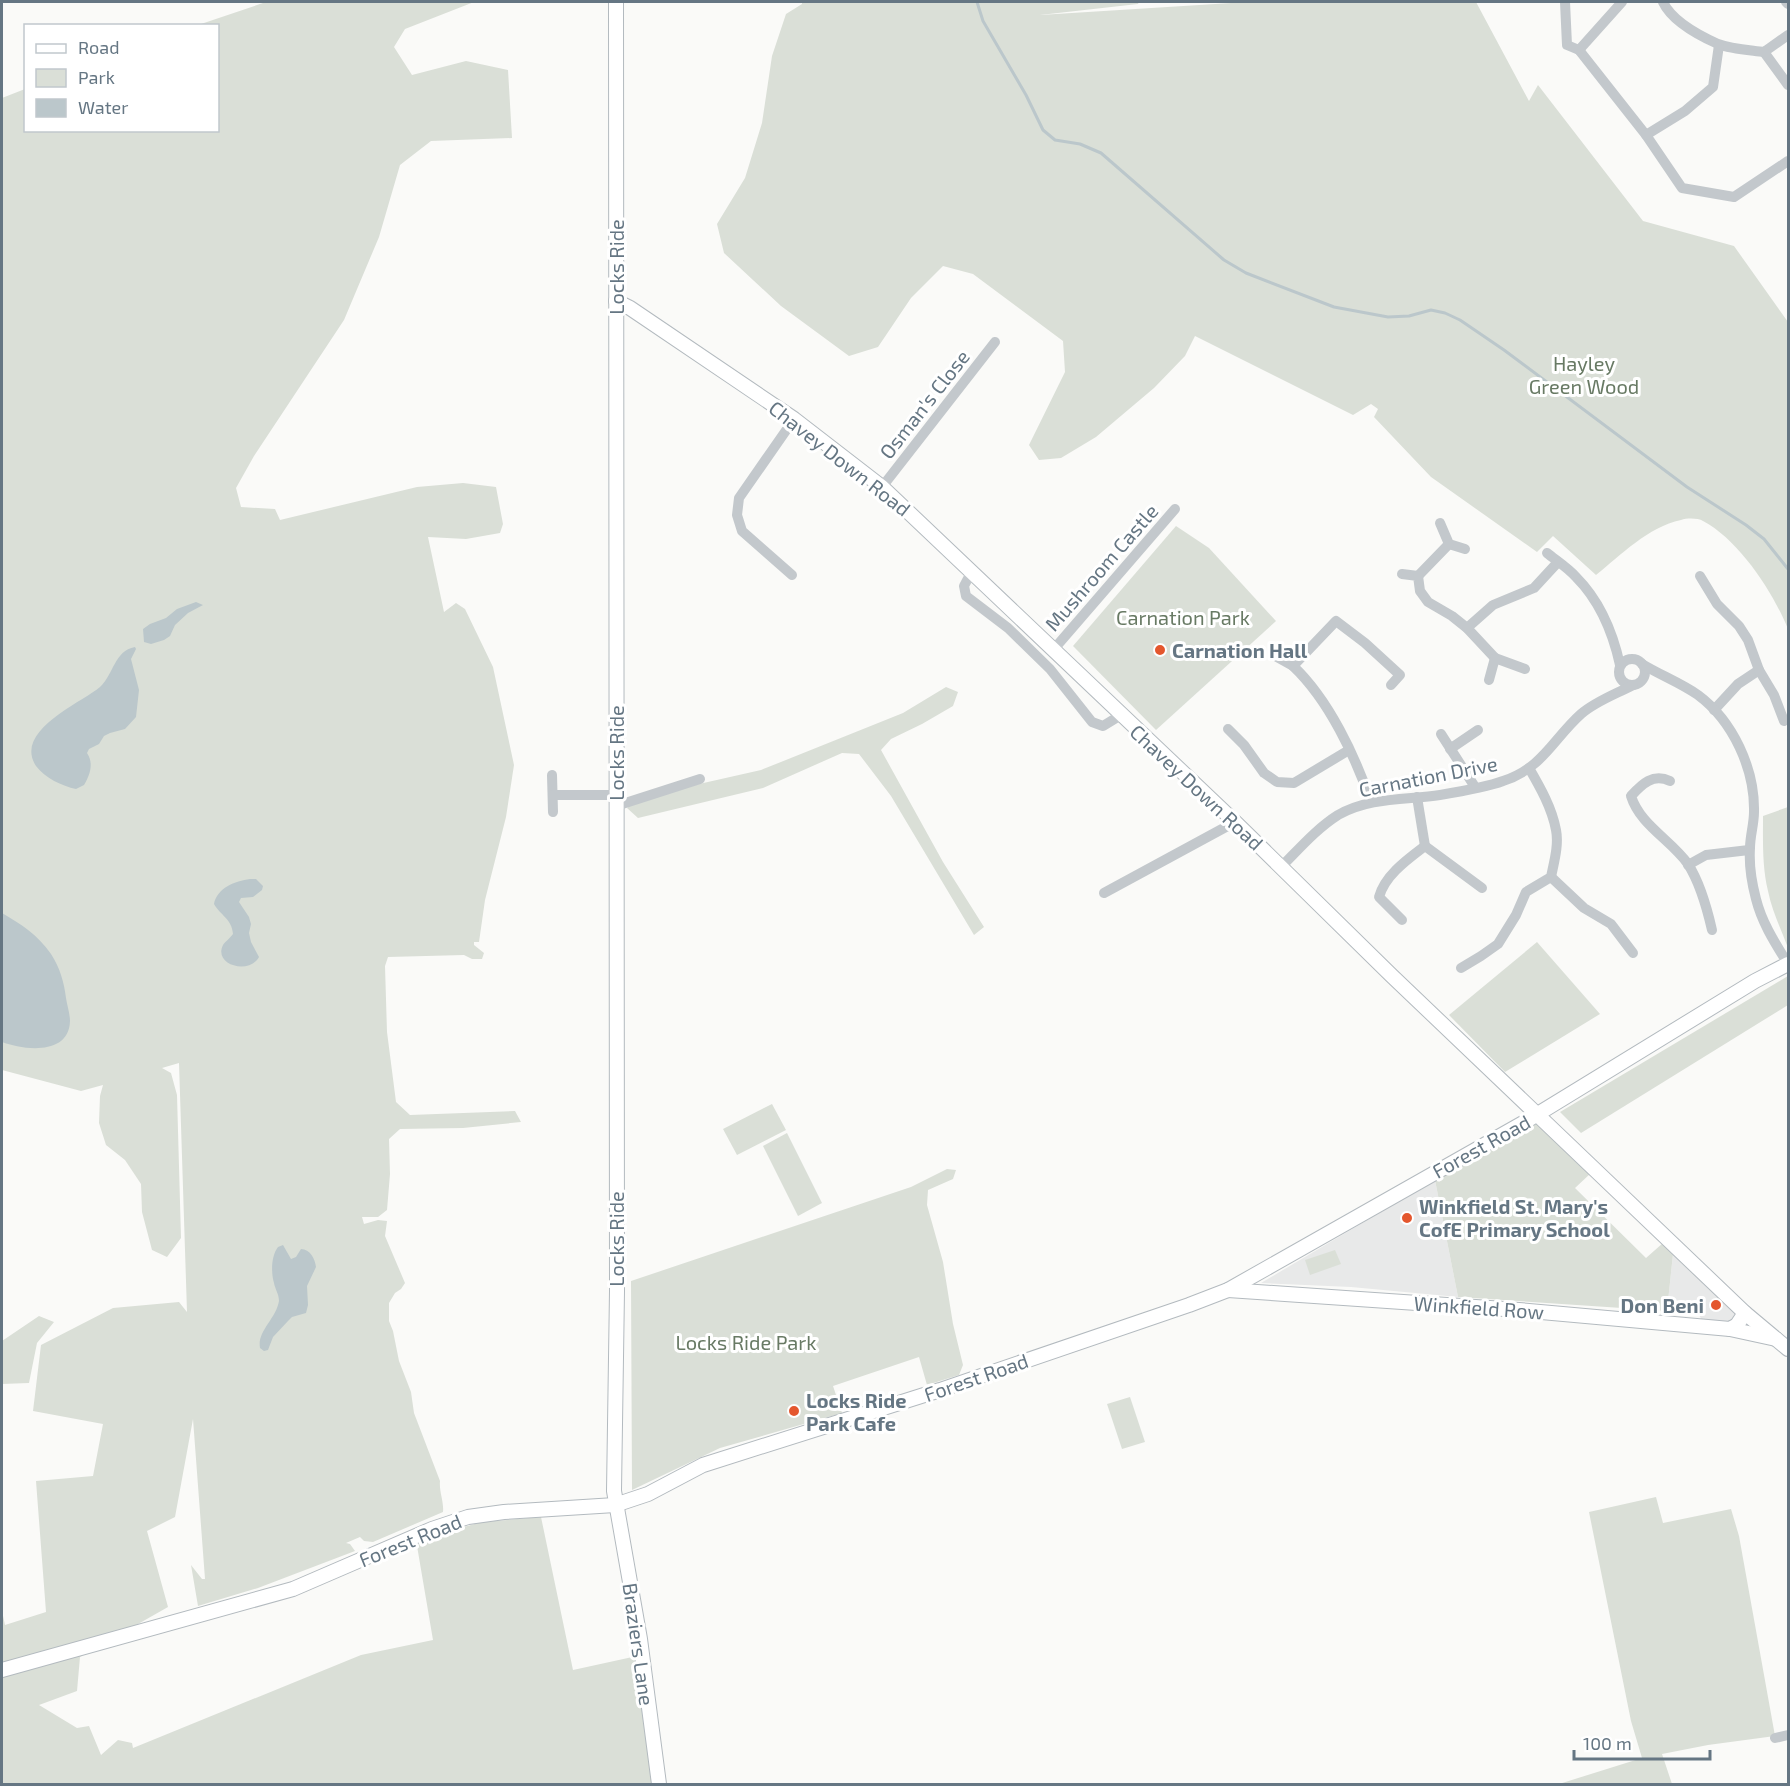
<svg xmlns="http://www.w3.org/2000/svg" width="1790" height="1786" font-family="'Exo 2',sans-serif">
<rect width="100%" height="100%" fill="#fafaf8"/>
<g fill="#e8e9e9">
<path d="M1435 1180 1458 1297 1351 1287 1261 1283Z"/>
<path d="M1673 1254 1738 1313 1731 1323 1702 1320 1699 1315 1667 1311Z"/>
</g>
<g fill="#dadfd7">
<path d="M266 2H474L405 29 394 47 412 75 466 61 508 70 512 138 431 141 400 165 379 237 344 320 254 456 236 488 241 507 275 509 280 520 417 487 463 483 496 487 503 524 500 533 466 539 428 537 444 612 456 603 465 609 493 667 514 765 506 817 485 900 479 942H474V945L484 953 482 959H472L464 955 388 957 385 966 387 1032 396 1102 410 1115 515 1111 521 1122 463 1128 400 1129 389 1139 390 1174 387 1210 378 1217H362L364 1224 378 1220 387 1221 385 1236 405 1283 401 1289 395 1293 389 1303V1321L393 1331 399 1361 411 1392 414 1413 440 1481C439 1492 444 1501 443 1512L373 1542 364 1541 360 1537 346 1543 350 1544 355 1551 258 1588 198 1606 191 1565 202 1579H205L193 1419 175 1517 147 1531 168 1607 80 1657 77 1691 39 1705 77 1728 89 1726 101 1755 118 1740 132 1743 133 1748 361 1655 433 1640 416 1540 482 1522 541 1517 573 1670 637 1656 653 1784H2V1611L5 1625 46 1612 36 1481 93 1476 103 1424 33 1411 41 1345 113 1308 179 1302 187 1312 179 1063 162 1068 171 1073 177 1095 181 1238 167 1257 152 1250 142 1212 141 1184 125 1160 106 1145 99 1123 100 1096 103 1085 81 1091 2 1070V98L25 89 26 130H218V26L198 25Z"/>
<path d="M802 2H1139L1138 4 1040 15 1247 2H1476L1529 101 1538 85 1643 221 1734 246 1788 322V629C1773 592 1739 540 1703 521 1698 518 1687 518 1681 520 1648 527 1621 555 1596 575L1553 536 1537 552 1431 477 1374 417 1378 409 1371 404 1353 415 1195 336 1185 356 1154 388 1096 437 1061 458 1039 460 1029 445 1065 372 1063 341 973 274 943 266 911 298 878 347 849 356 781 306 724 253 717 224 745 178 762 123 772 56 786 14 802 4Z"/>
<path d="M1176 526 1209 548 1276 621 1156 730 1073 646Z"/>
<path d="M946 687 958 692 953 706 922 724 891 739 881 750 943 862 984 927 974 935 891 796 859 754 842 753 763 788 638 818 627 808 637 798 761 770 903 713Z"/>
<path d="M1788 807V948C1781 929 1772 911 1768 891 1762 866 1763 841 1763 816Z"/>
<path d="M1537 942 1600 1014 1505 1072 1449 1015Z"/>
<path d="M1788 976V1005L1581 1133 1560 1112Z"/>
<path d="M772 1104 786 1130 737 1155 723 1129Z"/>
<path d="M1536 1122 1591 1173 1575 1188 1646 1258 1663 1243 1673 1254 1667 1311 1458 1297 1435 1180Z"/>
<path d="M787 1133 822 1203 798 1216 763 1146Z"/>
<path d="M947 1169 956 1170 953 1179 928 1190 927 1205 943 1262 953 1324 963 1365 959 1375 927 1385 919 1357 833 1386 842 1413 720 1448 632 1490 631 1281 911 1187Z"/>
<path d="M1335 1250 1341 1264 1310 1275 1305 1260Z"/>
<path d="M39 1316 54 1322 37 1343 29 1383 2 1384V1341Z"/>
<path d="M1130 1397 1145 1442 1122 1449 1107 1404Z"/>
<path d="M1656 1497 1663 1523 1731 1509 1739 1536 1775 1736 1708 1745 1662 1754 1672 1784H1559L1642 1758 1631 1721 1589 1512Z"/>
</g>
<g fill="#bbc7cb">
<path d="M196 602 203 605 188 613 175 625 170 636 164 640 151 644 144 642 143 629 150 624 166 618 177 609Z"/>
<path d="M135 647 136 649 131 659 139 690 136 717 125 729 110 733 104 736 99 744 89 749 87 753C94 763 90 775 84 785L76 789C62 786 45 778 36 766 13 731 81 703 100 687 114 674 114 651 135 647Z"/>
<path d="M250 879H256L263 886 262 890 253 897 241 898 239 902 249 917 251 924 249 933 251 942 259 957C249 975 213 965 223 945 225 942 230 938 233 934 232 919 220 915 214 904 217 888 235 881 250 879Z"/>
<path d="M2 913C21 924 38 935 51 954 60 968 64 982 66 998 67 1005 70 1014 70 1021 69 1056 23 1050 2 1042Z"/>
<path d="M283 1245 291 1259 296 1257 301 1249C310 1249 315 1259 316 1267L307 1286 308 1305 306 1313 292 1317 288 1321 273 1337 268 1350 264 1351 260 1348C257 1331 276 1319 279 1301 279 1294 275 1289 274 1283 271 1273 271 1256 278 1247Z"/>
</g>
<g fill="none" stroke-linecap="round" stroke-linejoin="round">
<path stroke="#bbc7cb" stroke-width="3" d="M977 2 983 21 1026 95 1043 130 1055 140 1080 144 1101 153 1224 260 1246 273 1334 307 1388 317 1409 316 1431 310 1445 313 1460 320 1504 350 1687 487 1746 525 1764 539 1788 569"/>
<defs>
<g id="secondary">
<path d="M616 2 617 1291 614 1491 640 1639 659 1784"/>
<path d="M616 301 630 308 794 419 882 487 1235 822 1392 976 1745 1313 1788 1349"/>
<path d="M1228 1290 1519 1310 1730 1329 1737 1325 1745 1313"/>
<path d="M1730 1329 1776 1339"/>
<path d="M2 1670 293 1589 432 1529 468 1517 504 1512 615 1505 648 1494 703 1465 940 1390 1189 1305 1228 1290 1523 1123 1755 981 1788 964"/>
</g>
</defs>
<use href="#secondary" stroke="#b3babf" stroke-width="16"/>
<g stroke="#c3c8cc" stroke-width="10">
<path d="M1565 2 1567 45 1579 50 1646 135 1682 188 1734 197 1788 161"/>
<path d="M1663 2C1672 21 1698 35 1718 44 1731 49 1749 50 1764 52L1788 35"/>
<path d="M1786 2 1788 4"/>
<path d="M1579 50 1622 2"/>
<path d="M1764 52 1788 85"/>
<path d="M1646 135 1685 111 1713 87 1719 45"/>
<path d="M882 487 995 342"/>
<path d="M1440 523 1449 544 1465 549"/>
<path d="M1547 553C1557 561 1568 568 1576 577 1600 601 1613 633 1620 665"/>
<path d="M972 571 964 586 966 596 1008 628 1050 669 1092 722 1103 726 1121 715"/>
<path d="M1402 574 1418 576 1420 591 1428 602 1452 616 1467 628 1495 658"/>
<path d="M792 575 742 531 737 515 739 498 794 419"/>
<path d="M1418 576 1449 544"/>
<path d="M1700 576 1717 604 1739 626 1748 640 1759 670 1738 684 1714 710"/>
<path d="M1467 628 1493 605 1534 588 1558 562"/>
<path d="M1054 649 1175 509"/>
<path d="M1275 656 1293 666"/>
<circle cx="1632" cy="672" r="13"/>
<path d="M1642 664C1660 675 1681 683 1698 695 1733 721 1755 769 1754 812 1754 824 1750 836 1750 848 1749 863 1752 884 1756 899 1762 923 1775 943 1788 964"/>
<path d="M1759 670 1774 695 1784 721"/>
<path d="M1489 680 1495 658 1525 669"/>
<path d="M1228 729 1244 745 1264 773 1277 782 1294 783 1349 750"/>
<path d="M1441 734 1475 787"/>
<path d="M1450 749 1478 730"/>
<path d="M552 775 553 812"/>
<path d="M1670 781C1653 773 1642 784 1631 796 1640 825 1671 840 1688 864 1700 883 1707 908 1712 930"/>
<path d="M553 795H616"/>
<path d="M1417 797 1425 846"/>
<path d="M1371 802C1355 756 1329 700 1293 666L1336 621 1365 643 1400 675 1391 685"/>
<path d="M616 806 700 779"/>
<path d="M1688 865 1706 855 1749 850"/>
<path d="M1281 867C1299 849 1316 829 1338 815 1369 797 1406 800 1440 795 1458 792 1487 787 1503 781 1543 768 1553 739 1581 714 1596 701 1616 694 1633 685"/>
<path d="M1551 877 1584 908 1611 924 1633 953"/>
<path d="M1104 893 1235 822"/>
<path d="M1402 920 1379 897C1385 875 1408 859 1425 846L1482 888"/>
<path d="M1461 968 1481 956 1498 944 1516 915 1526 892 1551 877C1554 862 1559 845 1556 830 1552 808 1540 787 1529 768"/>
<path d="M1775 1738 1788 1735"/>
</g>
<use href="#secondary" stroke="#fff" stroke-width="14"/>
</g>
<g fill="#e4572e" stroke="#fff" stroke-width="2">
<circle cx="1160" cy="650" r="6"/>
<circle cx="1407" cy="1218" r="6"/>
<circle cx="1716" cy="1305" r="6"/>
<circle cx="794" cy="1411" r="6"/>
</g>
<g text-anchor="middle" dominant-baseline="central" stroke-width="6" stroke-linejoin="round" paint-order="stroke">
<g font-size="20" fill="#657683" stroke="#fff">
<text transform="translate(616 267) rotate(-90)">Locks Ride</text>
<text transform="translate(924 404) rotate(-52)">Osman's Close</text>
<text transform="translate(840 458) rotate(38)">Chavey Down Road</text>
<text transform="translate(1101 567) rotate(-49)">Mushroom Castle</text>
<text transform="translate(616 753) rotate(-90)">Locks Ride</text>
<text transform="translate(1428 776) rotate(-11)">Carnation Drive</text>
<text transform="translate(1197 787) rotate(43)">Chavey Down Road</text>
<text transform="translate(1481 1146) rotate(-29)">Forest Road</text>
<text transform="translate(616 1239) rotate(-90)">Locks Ride</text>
<text transform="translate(1479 1307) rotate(4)">Winkfield Row</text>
<text transform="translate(976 1377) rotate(-19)">Forest Road</text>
<text transform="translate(410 1540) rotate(-22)">Forest Road</text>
<text transform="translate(639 1644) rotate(82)">Braziers Lane</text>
</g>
<g font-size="20" fill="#687a64" stroke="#fff">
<text x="1584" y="363">Hayley<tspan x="1584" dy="23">Green Wood</tspan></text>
<text x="1183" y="617">Carnation Park</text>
<text x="746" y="1342">Locks Ride Park</text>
</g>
<g font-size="20" font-weight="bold" fill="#657683" stroke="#fff" text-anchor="start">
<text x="1172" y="650">Carnation Hall</text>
<text x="1419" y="1206">Winkfield St. Mary's<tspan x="1419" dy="23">CofE Primary School</tspan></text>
<text x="1704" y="1305" text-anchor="end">Don Beni</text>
<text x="806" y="1400">Locks Ride<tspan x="806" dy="23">Park Cafe</tspan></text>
</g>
</g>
<rect width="1790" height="1786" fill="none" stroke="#657683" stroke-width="6"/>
<rect x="24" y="24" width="195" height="108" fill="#ffffff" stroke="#c1c8cd" stroke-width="1.5"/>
<rect x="36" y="44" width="30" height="9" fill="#ffffff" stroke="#c1c8cd" stroke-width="1.5"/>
<text x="78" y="54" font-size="18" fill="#657683">Road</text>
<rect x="36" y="69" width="30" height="18" fill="#dadfd7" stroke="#c1c8cd" stroke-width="1.5"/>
<text x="78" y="84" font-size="18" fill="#657683">Park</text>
<rect x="36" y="99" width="30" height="18" fill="#bbc7cb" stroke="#c1c8cd" stroke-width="1.5"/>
<text x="78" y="114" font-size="18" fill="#657683">Water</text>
<path d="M1574 1750v9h136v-9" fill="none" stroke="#657683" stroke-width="3"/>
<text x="1583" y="1750" font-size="18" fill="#657683" stroke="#ffffff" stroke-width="4.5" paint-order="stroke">100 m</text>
</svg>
